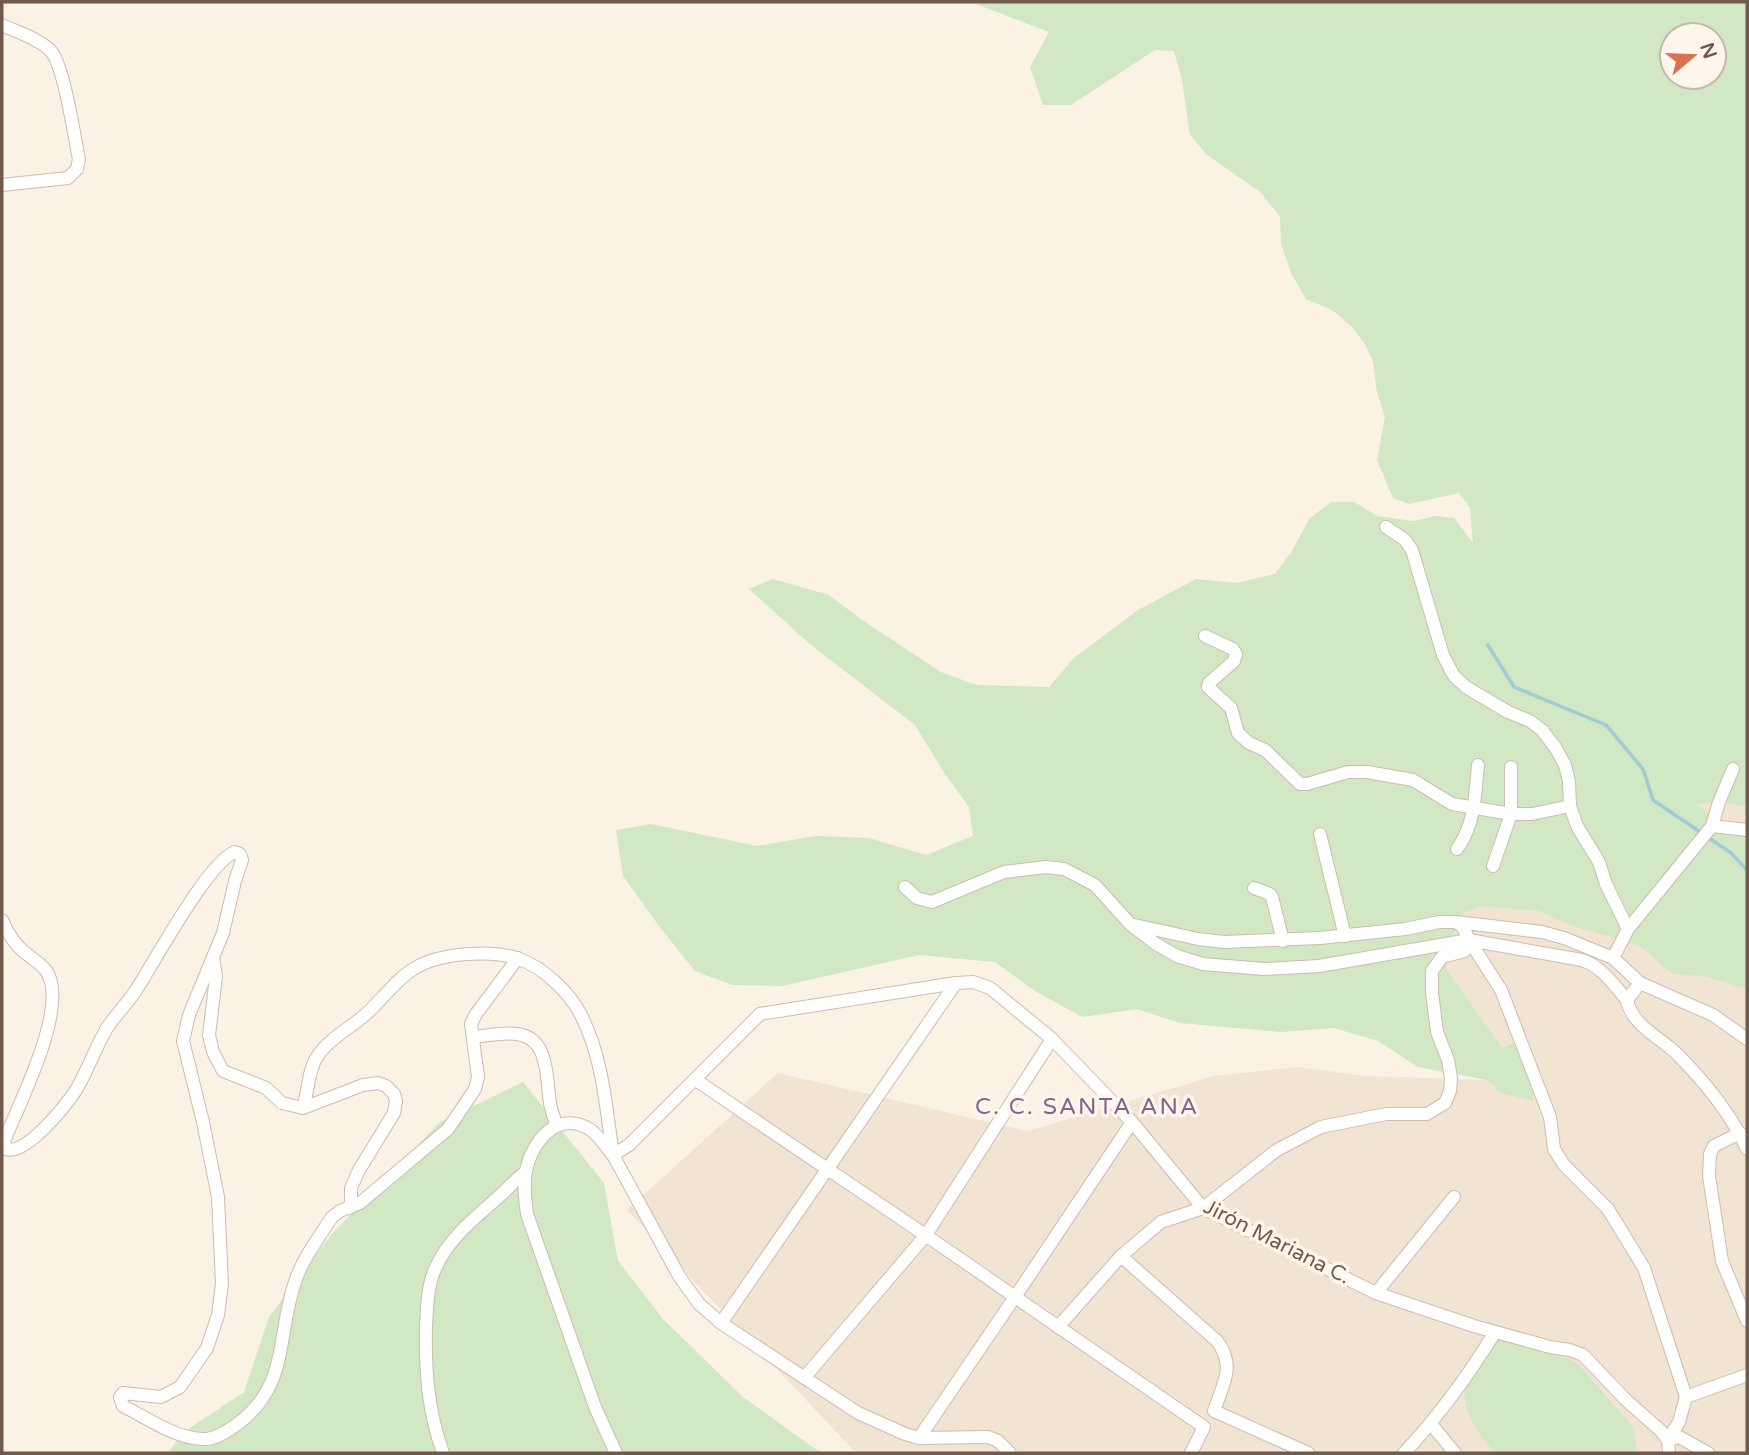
<svg xmlns="http://www.w3.org/2000/svg" width="1749" height="1455" font-family="'Varela Round',sans-serif">
<rect width="100%" height="100%" fill="#faf2e4"/>
<path fill="#f1e4d3" d="M1747 473V1453H856L627 1210 778 1073 1027 1131 1214 1076 1297 1067 1365 1076 1487 1080 1501 1093 1514 1042 1502 1049 1446 968 1489 595Z"/>
<g fill="#d2e7c4" fill-rule="evenodd">
<path d="M971 2H1747V803L1744 806 1725 802 1696 804 1723 825 1747 829V989L1704 976 1673 974 1638 945 1570 925 1539 911 1481 906 1465 912 1455 928 1446 968 1502 1048 1515 1042 1529 1077 1534 1101 1501 1093 1487 1080 1418 1067 1378 1041 1334 1028 1281 1032 1180 1023 1137 1009 1082 1017 1035 991 995 962 919 955 782 986 732 985 695 971 659 926 623 876 616 830 651 824 757 846 815 836 869 838 926 855 973 836 969 807 945 774 915 725 811 645 749 589 773 579 829 595 862 620 941 672 976 685 1049 687 1074 658 1138 610 1196 579 1237 583 1275 574 1292 551 1309 519 1331 502H1354L1377 516 1413 521 1436 516 1454 518 1473 543 1470 508 1459 493 1409 504 1393 498 1377 460 1385 417 1377 392 1373 362 1365 344 1351 326 1332 310 1306 299 1292 275 1281 244 1280 216 1260 192 1206 154 1190 135 1182 80 1174 51 1155 50 1071 105H1043L1030 67 1049 32ZM1672 35H1714V77H1672Z"/>
<path d="M523 1082 604 1183 618 1261 663 1319 743 1397 821 1453H169V1451L184 1432 244 1392 269 1317 331 1235 440 1122Z"/>
<path d="M1490 1338 1532 1340 1578 1364 1633 1427 1637 1453H1496C1477 1434 1456 1404 1468 1376 1473 1363 1483 1350 1490 1338Z"/>
</g>
<g fill="none" stroke-linecap="round" stroke-linejoin="round">
<path stroke="#a1ccd3" stroke-width="3.5" d="M1488 645 1514 687 1606 725 1643 769 1653 800 1731 853 1747 870"/>
<defs>
<g id="minor">
<path d="M2 25C17 32 37 38 50 50 64 64 74 136 79 159L77 169 68 178 2 185"/>
<path d="M1386 527 1405 540 1412 550 1443 655 1454 676 1466 687 1508 712 1530 721 1542 730 1555 747 1565 765 1569 781 1570 806 1577 826 1599 862 1606 884 1628 929 1613 958"/>
<path d="M1205 636 1233 649 1236 654 1234 661 1209 683 1208 687 1231 708 1238 733 1249 743 1265 750 1300 784H1307L1348 772H1367L1413 780 1452 804 1511 814H1532L1570 806"/>
<path d="M1712 826 1747 830"/>
<path d="M1320 834 1345 936"/>
<path d="M1457 849C1475 825 1475 795 1478 765"/>
<path d="M1493 866 1511 814V767"/>
<path d="M905 887 917 898 932 902 1004 872 1046 867 1064 869 1095 885 1130 924 1156 944 1177 956 1203 964 1264 969 1319 966 1469 940 1582 960C1602 967 1613 984 1627 1000"/>
<path d="M1254 888 1270 894 1272 897 1283 941"/>
<path d="M2 920C7 932 13 942 23 951 31 958 41 963 47 972 69 1008 19 1104 4 1141L6 1149C25 1157 66 1105 76 1090 88 1070 95 1048 107 1028 116 1014 128 1003 136 990 155 961 208 862 235 852L240 854 242 860 235 881 223 933 189 1015 183 1041 203 1122 218 1197 222 1284 218 1315 207 1348 180 1387 161 1397 123 1393 120 1397 123 1406C147 1418 175 1438 202 1439 214 1440 226 1432 236 1425 290 1386 276 1337 295 1282 302 1260 319 1237 332 1217L340 1211 360 1203 448 1129 475 1089 478 1077 471 1024 476 1014 518 958"/>
<path d="M1456 922 1542 932 1564 938 1613 958 1640 983 1713 1015 1747 1039"/>
<path d="M1130 924 1198 939 1224 942 1320 938 1405 929 1439 922H1455L1463 927 1469 940 1501 990 1550 1117 1554 1149 1564 1165 1608 1209 1644 1268 1686 1397 1679 1422 1668 1440"/>
<path d="M1628 929 1712 826 1719 802 1733 769"/>
<path d="M213 957 216 977 209 1035 213 1052 223 1071 266 1088 282 1103 303 1108 363 1085 378 1083 386 1086 394 1094 396 1101 394 1113 359 1170 351 1188V1202L349 1208"/>
<path d="M1640 983 1627 1000C1632 1026 1660 1037 1677 1054 1705 1082 1731 1114 1747 1149"/>
<path d="M473 1037C487 1036 503 1032 517 1034 550 1038 546 1079 550 1103 551 1110 554 1117 556 1124"/>
<path d="M696 1080C802 1153 910 1223 1015 1297L919 1438"/>
<path d="M303 1108C308 1093 308 1070 317 1057 327 1040 350 1028 365 1015 382 1000 396 979 415 968 440 953 491 949 519 959 543 967 570 993 581 1015 603 1058 606 1108 613 1155"/>
<path d="M1132 1122 1015 1297 1204 1427 1191 1453"/>
<path d="M1740 1133 1714 1146 1710 1154 1709 1176 1722 1261 1747 1321"/>
<path d="M613 1155C606 1147 599 1136 591 1130 559 1109 532 1140 526 1171 523 1185 525 1200 527 1214L595 1407 616 1453"/>
<path d="M1121 1256 1217 1341C1236 1366 1223 1384 1214 1411L1308 1453"/>
<path d="M1376 1293 1454 1197"/>
<path d="M721 1323 956 983"/>
<path d="M1058 1327 1121 1256 1161 1222 1203 1208 1277 1150 1321 1127 1386 1114H1427L1445 1103 1450 1091 1451 1078 1448 1060 1437 1032 1432 993V971L1442 957 1465 951 1469 940"/>
<path d="M804 1378 926 1235 1052 1039"/>
<path d="M1686 1397 1747 1375"/>
<path d="M1431 1424 1455 1453"/>
<path d="M1668 1440 1679 1437 1708 1453"/>
<path d="M443 1453C428 1411 425 1372 426 1327 427 1309 427 1287 435 1269 449 1236 479 1215 505 1191 512 1184 517 1178 525 1173"/>
<path d="M1010 1453 998 1441 988 1437 919 1438 905 1434 858 1413 721 1323 699 1304 679 1276 613 1155 629 1145 760 1014 956 983 973 982 990 988 1052 1039 1132 1122 1203 1208 1376 1293 1474 1326 1550 1347 1570 1350 1583 1355 1626 1400 1661 1431 1668 1440 1669 1453"/>
<path d="M1404 1453C1439 1416 1468 1376 1495 1332"/>
</g>
</defs>
<use href="#minor" stroke="#cdbcaf" stroke-width="14"/>
<use href="#minor" stroke="#fff" stroke-width="12"/>
</g>
<g text-anchor="middle" dominant-baseline="central" stroke-width="7" stroke-linejoin="round" paint-order="stroke">
<g font-size="21" fill="#71594c" stroke="#fef6ea">
<text transform="translate(1277 1242) rotate(27)">Jirón Mariana C.</text>
</g>
<g font-size="23" letter-spacing="2" fill="#7f648d" stroke="#fef6ea">
<text x="1087" y="1107">C. C. SANTA ANA</text>
</g>
</g>
<rect width="1749" height="1455" fill="none" stroke="#71594c" stroke-width="7"/>
<g transform="translate(1693 56) rotate(71)"><circle r="33" fill="#fef6ea" stroke="#c6b7ab" stroke-width="2"/>
<path d="M0-5L12 26L0 18L-12 26Z" fill="#dc7152"/>
<text y="-10" font-size="19" font-weight="bold" text-anchor="middle" fill="#71594c">N</text>
</g>
</svg>
